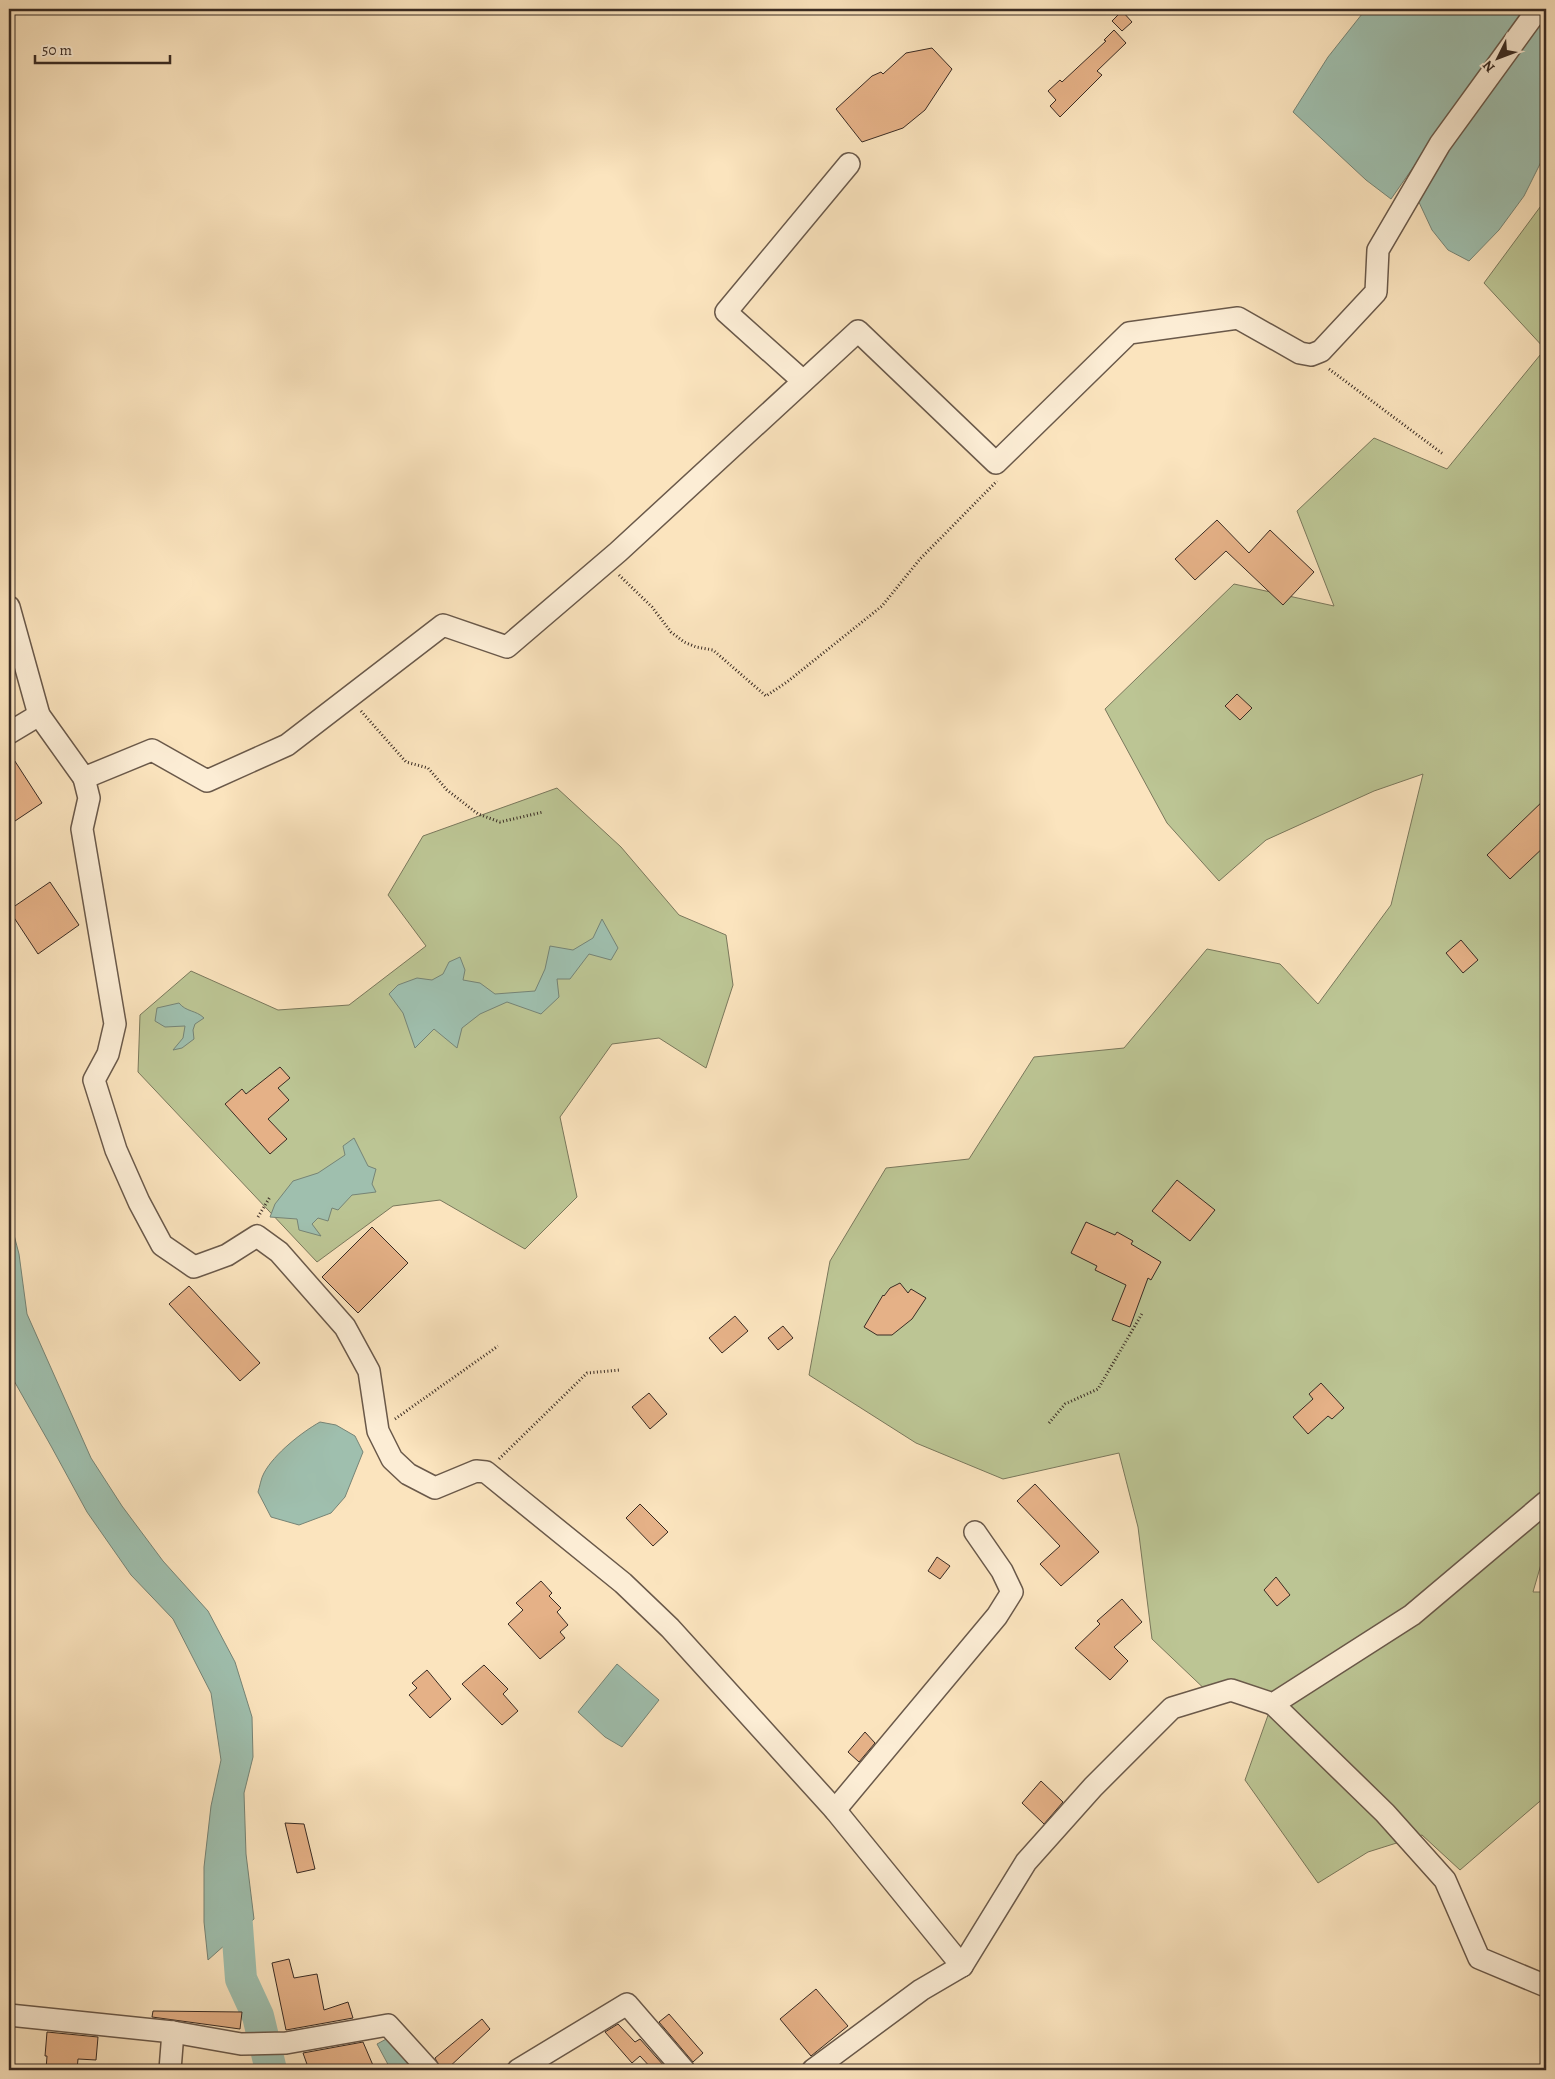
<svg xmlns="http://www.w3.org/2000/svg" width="1555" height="2079" font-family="Alegreya,serif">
<rect width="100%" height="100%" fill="#fbe4be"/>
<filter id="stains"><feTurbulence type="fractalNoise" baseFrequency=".004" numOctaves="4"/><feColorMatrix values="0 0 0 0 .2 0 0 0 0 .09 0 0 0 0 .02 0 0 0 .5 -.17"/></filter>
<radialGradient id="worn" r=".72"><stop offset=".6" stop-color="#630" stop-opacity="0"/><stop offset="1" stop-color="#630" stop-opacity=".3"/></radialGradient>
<g fill="#bcc594" stroke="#7a785c">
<path d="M1546 199V1547L1533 1592H1546V1796L1460 1870 1422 1835 1368 1852 1318 1883 1245 1780 1272 1704 1212 1696 1152 1639 1138 1527 1119 1453 1003 1479 916 1443 809 1375 830 1261 886 1168 969 1159 1034 1057 1124 1048 1207 949 1280 964 1318 1004 1391 905 1423 774 1374 791 1266 840 1219 881 1167 823 1105 709 1234 584 1334 606 1297 511 1374 438 1447 469 1545 349 1484 283Z"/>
<path d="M557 788 621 847 679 915 726 935 733 985 706 1068 659 1038 612 1044 560 1117 577 1197 525 1249 440 1200 393 1206 317 1262 138 1072 140 1015 191 971 278 1010 349 1005 426 946 388 895 423 836Z"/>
</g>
<g fill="#9fbfae" stroke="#768476">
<path d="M1366 9H1524L1391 199 1366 180 1293 112 1328 57Z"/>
<path d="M1546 9V152L1524 196 1499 230 1469 261 1448 250 1432 230 1417 198 1450 147Z"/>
<path d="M602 919 618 948 611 960 589 954 570 979H557L559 997 541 1014 507 1002 480 1014 462 1028 457 1048 434 1029 415 1048 403 1013 389 994 398 985 417 978 432 980 443 974 449 962 460 957 465 970 463 980 480 983 495 994 535 991 545 969 550 946 573 950 593 938Z"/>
<path d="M179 1003C186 1012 196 1010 204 1018L195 1024 193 1030 194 1039 182 1048 173 1050 183 1038 185 1026 165 1027 155 1021 157 1008Z"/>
<path d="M354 1138 368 1166 376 1169 372 1184 376 1192 352 1195 338 1210 332 1208 328 1221 318 1218 312 1224 321 1236 299 1230 297 1219 270 1217 275 1204 293 1181 318 1173 345 1155 343 1146Z"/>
<path d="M9 1216 19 1254 27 1314 91 1458 122 1506 163 1561 208 1611 235 1662 252 1717 253 1757 244 1793 246 1854 254 1919 208 1960 204 1922V1867L211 1806 221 1760 211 1693 173 1619 131 1575 87 1512 51 1446 9 1372Z"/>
<path d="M320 1422 336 1425 355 1436 363 1452 345 1497 331 1513 299 1525 271 1517 258 1492C260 1486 261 1478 264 1473 274 1454 302 1432 320 1422Z"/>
<path d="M617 1664 659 1700 622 1747 605 1737 578 1712Z"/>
<path d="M392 2036 409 2064 397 2070H391L377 2044Z"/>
</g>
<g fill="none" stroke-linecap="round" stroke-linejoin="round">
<path stroke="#9fbfae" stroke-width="32" d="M236 1913 241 1979 258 2016 271 2070"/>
</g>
<g fill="#e5b187" stroke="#392b23">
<path d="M1122 11 1132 22 1122 31 1112 21Z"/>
<path d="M1114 30 1126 43 1097 71 1102 75 1060 117 1050 106 1056 100 1048 91 1060 80 1062 82 1106 41 1104 40Z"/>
<path d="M932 48 952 69 925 110 903 128 862 142 836 109 872 76 881 72 883 74 906 53Z"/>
<path d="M1217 520 1249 553 1270 530 1314 572 1283 605 1226 551 1195 580 1175 559Z"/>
<path d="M1237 694 1252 708 1240 720 1225 706Z"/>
<path d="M9 752 42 803 9 825Z"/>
<path d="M1546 798V845L1510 879 1487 855Z"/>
<path d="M50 882 79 925 38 954 9 910Z"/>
<path d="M1461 940 1478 960 1463 973 1446 953Z"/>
<path d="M280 1067 290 1078 278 1088 289 1100 268 1119 287 1139 270 1154 225 1104 242 1089 246 1094Z"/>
<path d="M1177 1180 1215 1210 1190 1241 1152 1211Z"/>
<path d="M1086 1222 1115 1235 1117 1232 1133 1241 1131 1244 1161 1262 1151 1280 1148 1278 1130 1327 1112 1320 1126 1285 1095 1270 1097 1266 1071 1253Z"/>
<path d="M372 1227 408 1263 358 1313 322 1277Z"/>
<path d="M900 1283 908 1293 911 1289 926 1298 912 1319 892 1335H877L864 1327 883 1295 884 1296 890 1288Z"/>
<path d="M189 1286 260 1363 240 1381 169 1304Z"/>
<path d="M735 1316 748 1331 722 1353 709 1338Z"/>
<path d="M783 1326 793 1338 778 1350 768 1338Z"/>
<path d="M1321 1383 1344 1408 1332 1419 1328 1416 1308 1434 1293 1417 1313 1399 1309 1394Z"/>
<path d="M649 1393 667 1414 650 1429 632 1407Z"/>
<path d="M1035 1484 1099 1552 1061 1586 1040 1564 1060 1546 1017 1501Z"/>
<path d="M640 1504 668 1532 653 1546 626 1518Z"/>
<path d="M937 1557 950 1566 940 1579 928 1571Z"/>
<path d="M1276 1577 1290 1595 1277 1606 1264 1590Z"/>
<path d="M541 1581 552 1593 549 1596 561 1608 557 1612 568 1625 560 1632 565 1638 540 1659 508 1624 523 1610 516 1603Z"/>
<path d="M1122 1599 1142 1622 1114 1647 1128 1661 1110 1680 1075 1648 1100 1624 1097 1621Z"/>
<path d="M484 1665 508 1689 503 1694 518 1711 502 1725 462 1684Z"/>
<path d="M427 1670 451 1699 430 1718 409 1695 417 1688 412 1683Z"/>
<path d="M865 1732 875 1743 859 1762 848 1752Z"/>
<path d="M1041 1781 1063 1802 1044 1824 1022 1803Z"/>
<path d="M285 1823 304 1824 315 1869 297 1873Z"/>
<path d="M289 1959 294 1978 317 1974 324 2010 348 2002 353 2018 286 2030 272 1963Z"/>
<path d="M816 1989 848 2026 811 2056 780 2019Z"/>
<path d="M153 2011 242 2012 240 2029 152 2017Z"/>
<path d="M669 2014 703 2053 693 2062 659 2022Z"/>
<path d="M482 2019 490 2029 446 2070H441L435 2058Z"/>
<path d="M618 2024 635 2042 640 2039 665 2067 661 2070H653L640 2056 632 2063 605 2032Z"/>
<path d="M47 2032 98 2037 96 2060 78 2059 77 2070H46L47 2056H45Z"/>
<path d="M363 2042 375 2070H309L303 2053Z"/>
</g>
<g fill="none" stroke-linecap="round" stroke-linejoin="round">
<defs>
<g id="minor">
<path d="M803 381 726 312 849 164"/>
<path d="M9 607 39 715 84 778 152 750 207 781 287 745 443 625 507 647 618 552 858 331 996 463 1129 333 1238 318 1300 353 1311 355 1321 351 1376 292 1378 250 1440 144 1538 9"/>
<path d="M9 733 39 715"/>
<path d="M84 778 89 798 82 829 115 1024 108 1054 94 1080 116 1150 139 1202 162 1245 194 1267 227 1255 257 1236 279 1252 345 1327 369 1371 378 1431 392 1459 408 1474 435 1488 476 1471 486 1472 623 1583 670 1628 835 1810 962 1966"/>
<path d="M1273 1704 1385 1813 1445 1880 1479 1958 1546 1986"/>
<path d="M835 1810 997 1616 1012 1592 1002 1571 975 1532"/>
<path d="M9 2015 173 2032 241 2044 286 2043 388 2025 429 2070"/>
<path d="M170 2070 173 2032"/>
<path d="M518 2070 627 2004 684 2070"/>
<path d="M813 2070 921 1990 962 1966 1026 1862 1093 1787 1172 1708 1231 1690 1273 1704 1412 1615 1546 1502"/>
</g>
</defs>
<use href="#minor" stroke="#6a594a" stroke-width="24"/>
<g stroke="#392b23" stroke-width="3" stroke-dasharray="1 2.5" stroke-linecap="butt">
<path d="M1329 369 1443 454"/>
<path d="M619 575 652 607 671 632 684 642 696 647 713 650 766 696 787 682 882 606 920 559 997 481"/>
<path d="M361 711 406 762 428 768 447 790 478 814 500 822 543 812"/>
<path d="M258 1217 270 1197"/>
<path d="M395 1419 498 1346"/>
<path d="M1049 1423 1065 1404 1098 1389 1143 1312"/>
<path d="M499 1459 587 1373 620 1370"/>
</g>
<use href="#minor" stroke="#fcedd5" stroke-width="21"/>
</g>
<rect width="1555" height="2079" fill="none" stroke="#fbe4be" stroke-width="30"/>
<rect x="10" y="10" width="1535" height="2059" fill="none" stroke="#392b23" stroke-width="2.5"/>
<rect x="15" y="15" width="1525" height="2049" fill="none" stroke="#392b23"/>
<g transform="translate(1498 58) rotate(228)" stroke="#fcedd5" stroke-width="4" paint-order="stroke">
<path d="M0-4L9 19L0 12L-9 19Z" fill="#392b23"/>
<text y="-8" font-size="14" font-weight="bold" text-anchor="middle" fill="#392b23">N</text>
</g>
<path d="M35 55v8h135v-8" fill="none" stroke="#392b23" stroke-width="2.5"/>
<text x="42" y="55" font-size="15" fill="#392b23" stroke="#fcedd5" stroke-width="4" paint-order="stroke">50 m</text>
<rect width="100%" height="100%" filter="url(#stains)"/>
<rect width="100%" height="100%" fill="url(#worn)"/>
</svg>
